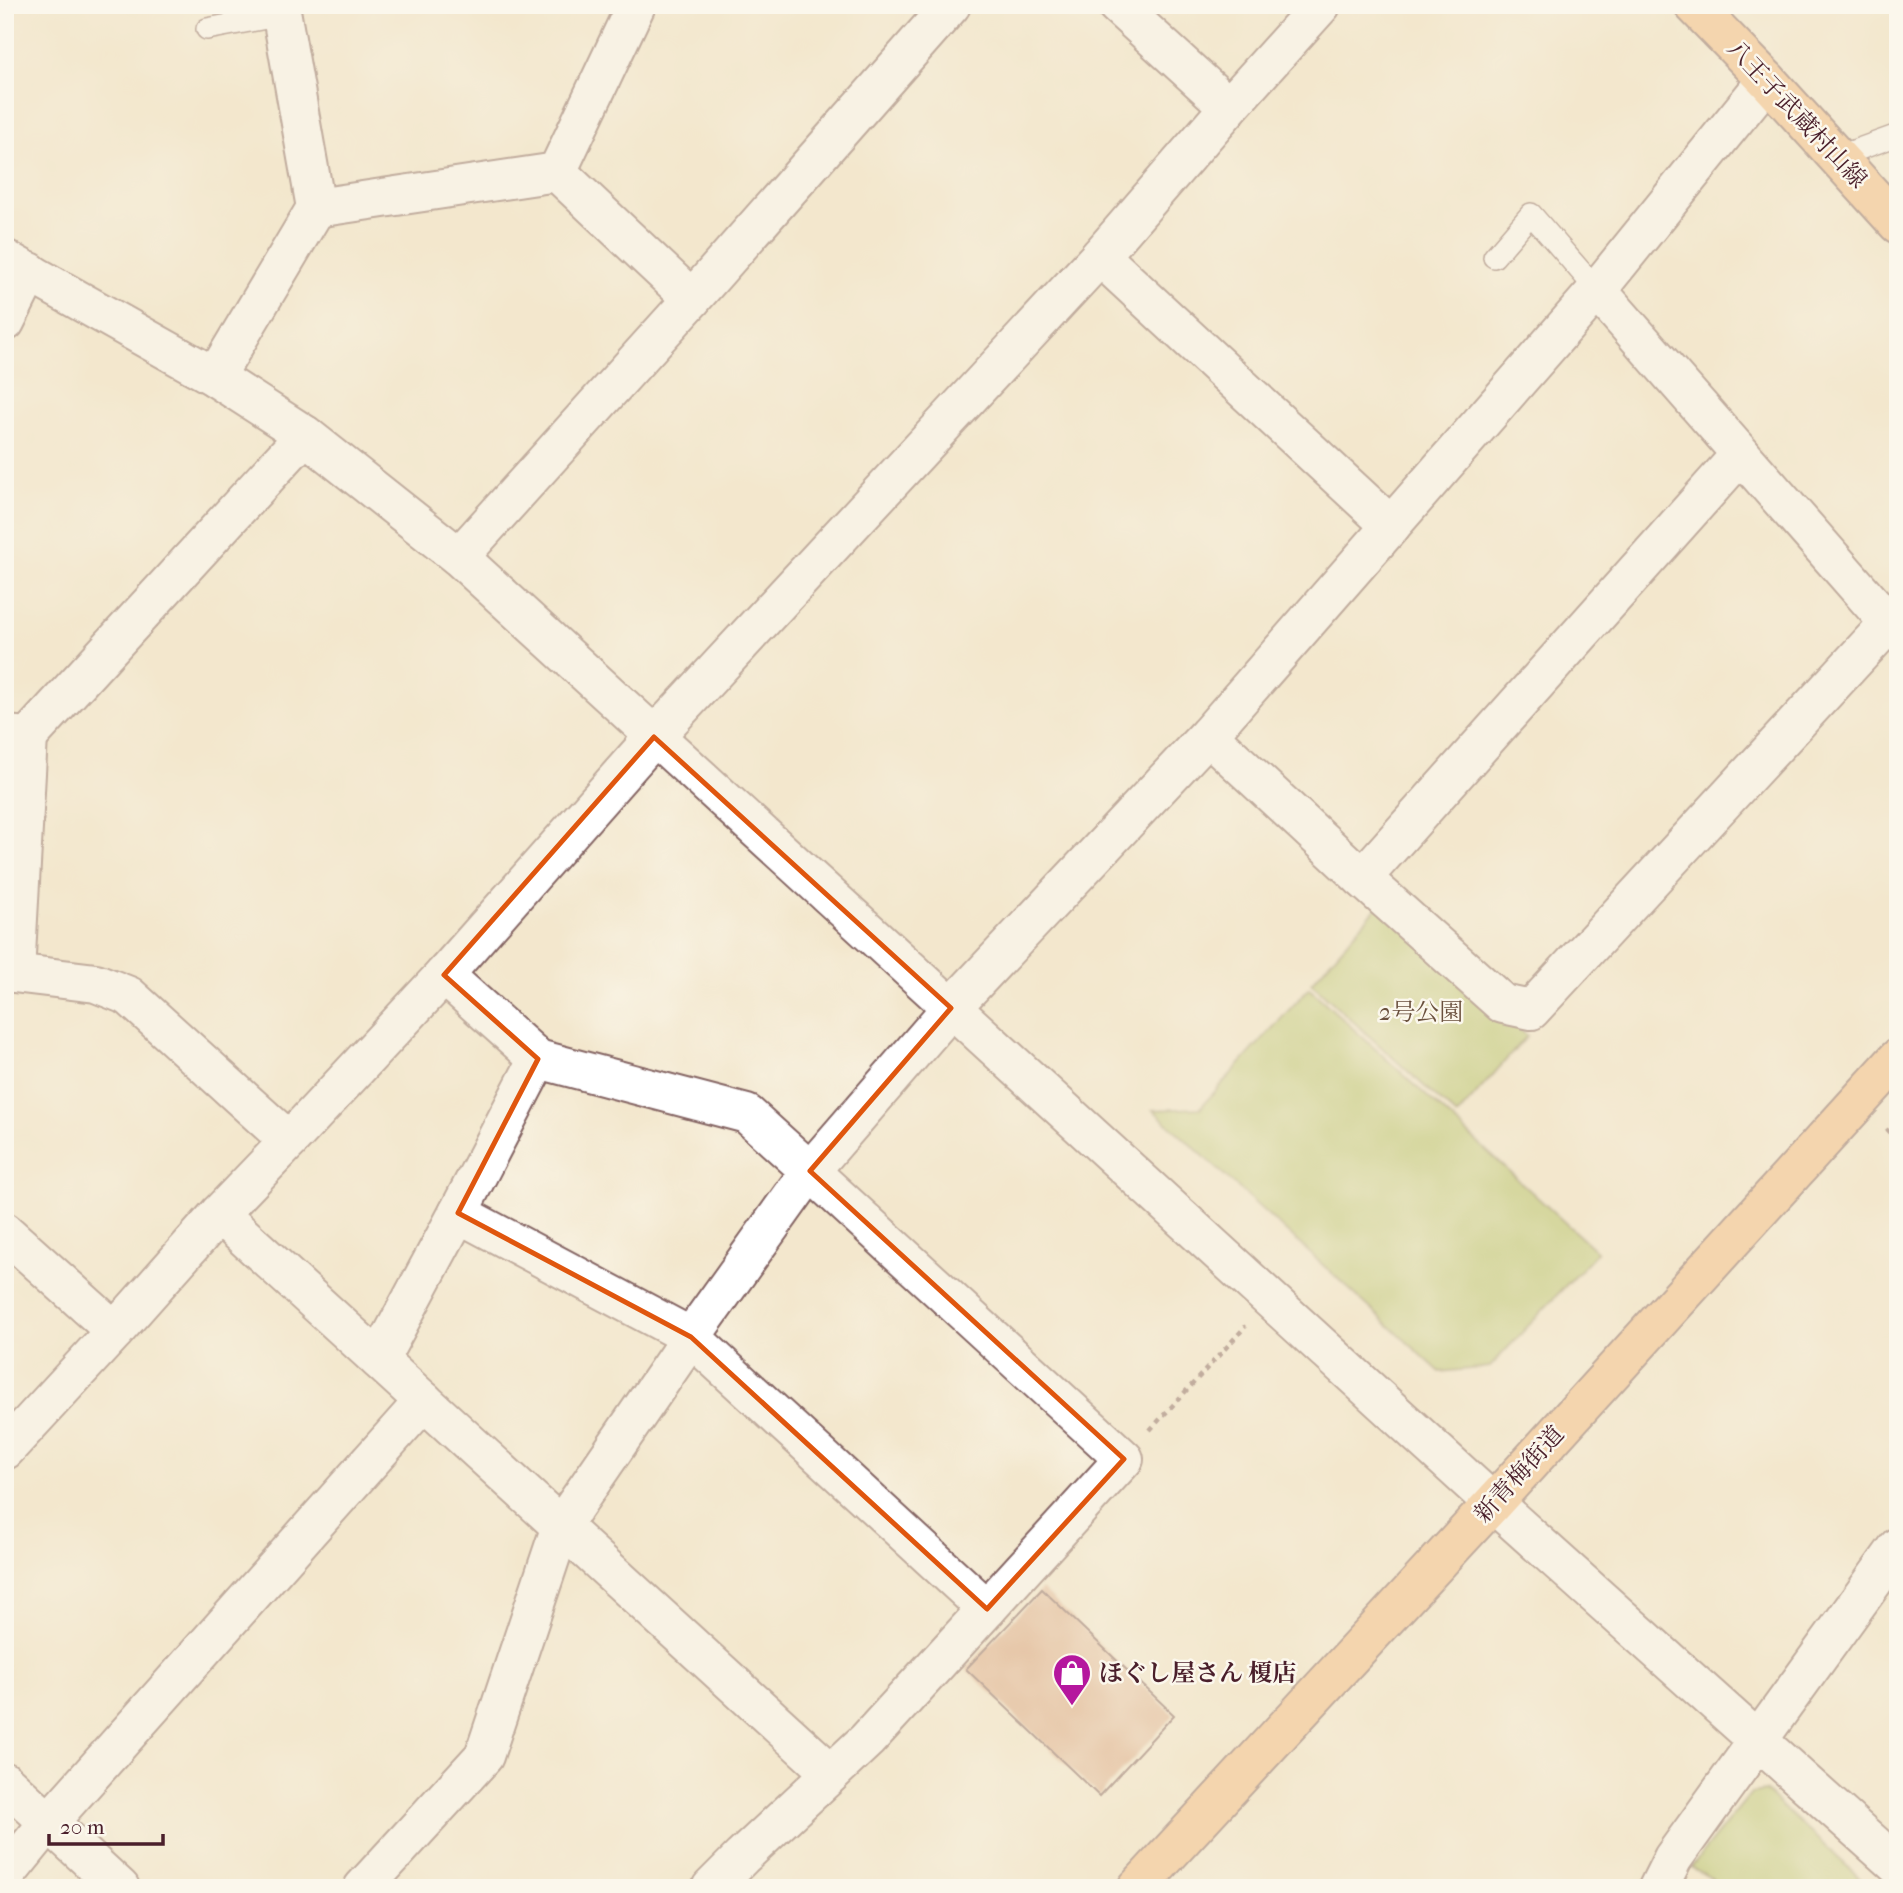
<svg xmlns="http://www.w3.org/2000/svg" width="1903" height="1893" font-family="'IM FELL French Canon','Noto Serif JP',serif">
<rect width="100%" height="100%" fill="#fbf7ec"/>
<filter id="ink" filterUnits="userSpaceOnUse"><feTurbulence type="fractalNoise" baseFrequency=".0143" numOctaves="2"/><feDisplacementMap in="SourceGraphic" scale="14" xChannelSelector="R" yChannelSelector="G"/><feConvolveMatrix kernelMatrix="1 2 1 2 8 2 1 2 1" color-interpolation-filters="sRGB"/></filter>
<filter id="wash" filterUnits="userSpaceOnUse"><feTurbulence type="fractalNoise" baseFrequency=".00686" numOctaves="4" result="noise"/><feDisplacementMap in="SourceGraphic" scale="28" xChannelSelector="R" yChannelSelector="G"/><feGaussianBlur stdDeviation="1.57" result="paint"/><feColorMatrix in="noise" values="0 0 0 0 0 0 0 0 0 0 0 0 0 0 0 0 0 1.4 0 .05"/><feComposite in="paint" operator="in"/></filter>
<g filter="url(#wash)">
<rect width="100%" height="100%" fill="#f3e7cd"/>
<g fill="#b3c366" stroke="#7e7148" stroke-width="2">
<path d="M1380 904 1527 1036 1457 1116 1311 983Z"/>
<path d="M1309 988 1597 1252 1490 1367 1440 1372 1153 1110 1200 1108Z"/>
<path d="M1765 1791 1871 1888H1729L1691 1867 1751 1793Z"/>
</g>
<g id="blocks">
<path fill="#d59872" d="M1042 1589 1174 1715 1099 1796 966 1669Z"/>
</g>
</g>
<g filter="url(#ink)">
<use href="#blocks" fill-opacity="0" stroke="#856564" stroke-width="2"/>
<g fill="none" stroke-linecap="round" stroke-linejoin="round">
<defs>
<g id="service">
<path d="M207 29 282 15"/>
<path d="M1837 157 1898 135"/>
<path d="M1494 257 1531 214 1597 290"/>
</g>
<g id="minor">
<path d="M1117 5 1229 107"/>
<path d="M557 172 692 299"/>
<path d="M316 208 557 172 636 5"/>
<path d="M1100 256 1391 526"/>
<path d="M5 322 30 272"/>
<path d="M215 377 316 208 280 5"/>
<path d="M459 557 692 299 951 5"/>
<path d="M5 735 28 737 15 973"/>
<path d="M1208 735 1362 878 1503 1004 1531 1010 1889 623 1597 290"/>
<path d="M28 737 305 435"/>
<path d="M1362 878 1741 454"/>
<path d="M5 972 96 983 129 996 289 1141"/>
<path d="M444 975 538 1059 747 1114 810 1171 1124 1459 867 1740 742 1857 711 1888"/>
<path d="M458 1213 691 1337 987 1609"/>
<path d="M219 1214 831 1773"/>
<path d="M5 1232 115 1331"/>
<path d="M379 1360 458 1213 538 1059"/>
<path d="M5 1782 120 1888"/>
<path d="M5 1876 49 1822 424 1401"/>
<path d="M363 1888 484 1756 561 1526 691 1337 810 1171 951 1008 1208 735 1597 290 1767 80"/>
<path d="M1658 1888 1673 1858 1898 1547"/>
</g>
<g id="tertiary">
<path d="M5 259 215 377 305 435 459 557 1493 1503 1898 1866"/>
<path d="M5 1450 115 1331 219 1214 289 1141 444 975 654 737 1100 256 1229 107 1321 5"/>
</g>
<g id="primary">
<path d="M1694 5 1767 80 1898 224"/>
<path d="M1137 1888 1493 1503 1898 1058"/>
</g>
</defs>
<use href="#service" stroke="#856564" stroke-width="24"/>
<use href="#minor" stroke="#856564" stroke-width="42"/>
<use href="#tertiary" stroke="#856564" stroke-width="42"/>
<use href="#primary" stroke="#856564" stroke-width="42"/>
<g stroke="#856564" stroke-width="4.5" stroke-dasharray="5 5" stroke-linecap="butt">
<path d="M1886 1129 1898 1141"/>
<path d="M1150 1430 1246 1326"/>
</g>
<use href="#service" stroke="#fff" stroke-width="21"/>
<use href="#minor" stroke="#fff" stroke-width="38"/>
<use href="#tertiary" stroke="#fff" stroke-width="38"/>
<use href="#primary" stroke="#f6be87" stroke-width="38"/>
</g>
</g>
<path d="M0 0H1903V1893H0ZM654 737 951 1008 810 1171 1124 1459 987 1609 691 1337 458 1213 538 1059 444 975Z" fill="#f3e7cd" fill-opacity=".55" fill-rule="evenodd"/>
<path fill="none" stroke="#e0560e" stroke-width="5" stroke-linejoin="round" d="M654 737 951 1008 810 1171 1124 1459 987 1609 691 1337 458 1213 538 1059 444 975Z"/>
<defs>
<symbol id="shop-pin" viewBox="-11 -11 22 30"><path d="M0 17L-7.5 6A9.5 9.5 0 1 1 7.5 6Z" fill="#b5179e" stroke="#fbf7ec"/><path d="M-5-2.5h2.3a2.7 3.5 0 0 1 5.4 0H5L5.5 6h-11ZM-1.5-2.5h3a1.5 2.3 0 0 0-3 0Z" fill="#fff"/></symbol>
</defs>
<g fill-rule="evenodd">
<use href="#shop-pin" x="1050" y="1651" width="44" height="60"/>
</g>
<g text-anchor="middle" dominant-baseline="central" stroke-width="5" stroke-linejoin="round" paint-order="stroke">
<g font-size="24" fill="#4a1f2b" stroke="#fbf7ec">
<text transform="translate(1797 114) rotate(47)">八王子武蔵村山線</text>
<text transform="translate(1519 1474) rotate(-48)">新青梅街道</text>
</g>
<g font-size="24" fill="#6a503d" stroke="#fbf7ec">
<text x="1421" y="1012">2号公園</text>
</g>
<g font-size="24" font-weight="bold" fill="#4a1f2b" stroke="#fbf7ec" text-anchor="start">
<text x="1099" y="1673">ほぐし屋さん 榎店</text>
</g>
</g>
<rect width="1903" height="1893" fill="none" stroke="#fbf7ec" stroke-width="28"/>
<path d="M49 1834v10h114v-10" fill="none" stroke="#4a1f2b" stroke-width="3.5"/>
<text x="60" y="1834" font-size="21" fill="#4a1f2b" stroke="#fbf7ec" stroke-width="5" paint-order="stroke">20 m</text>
</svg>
